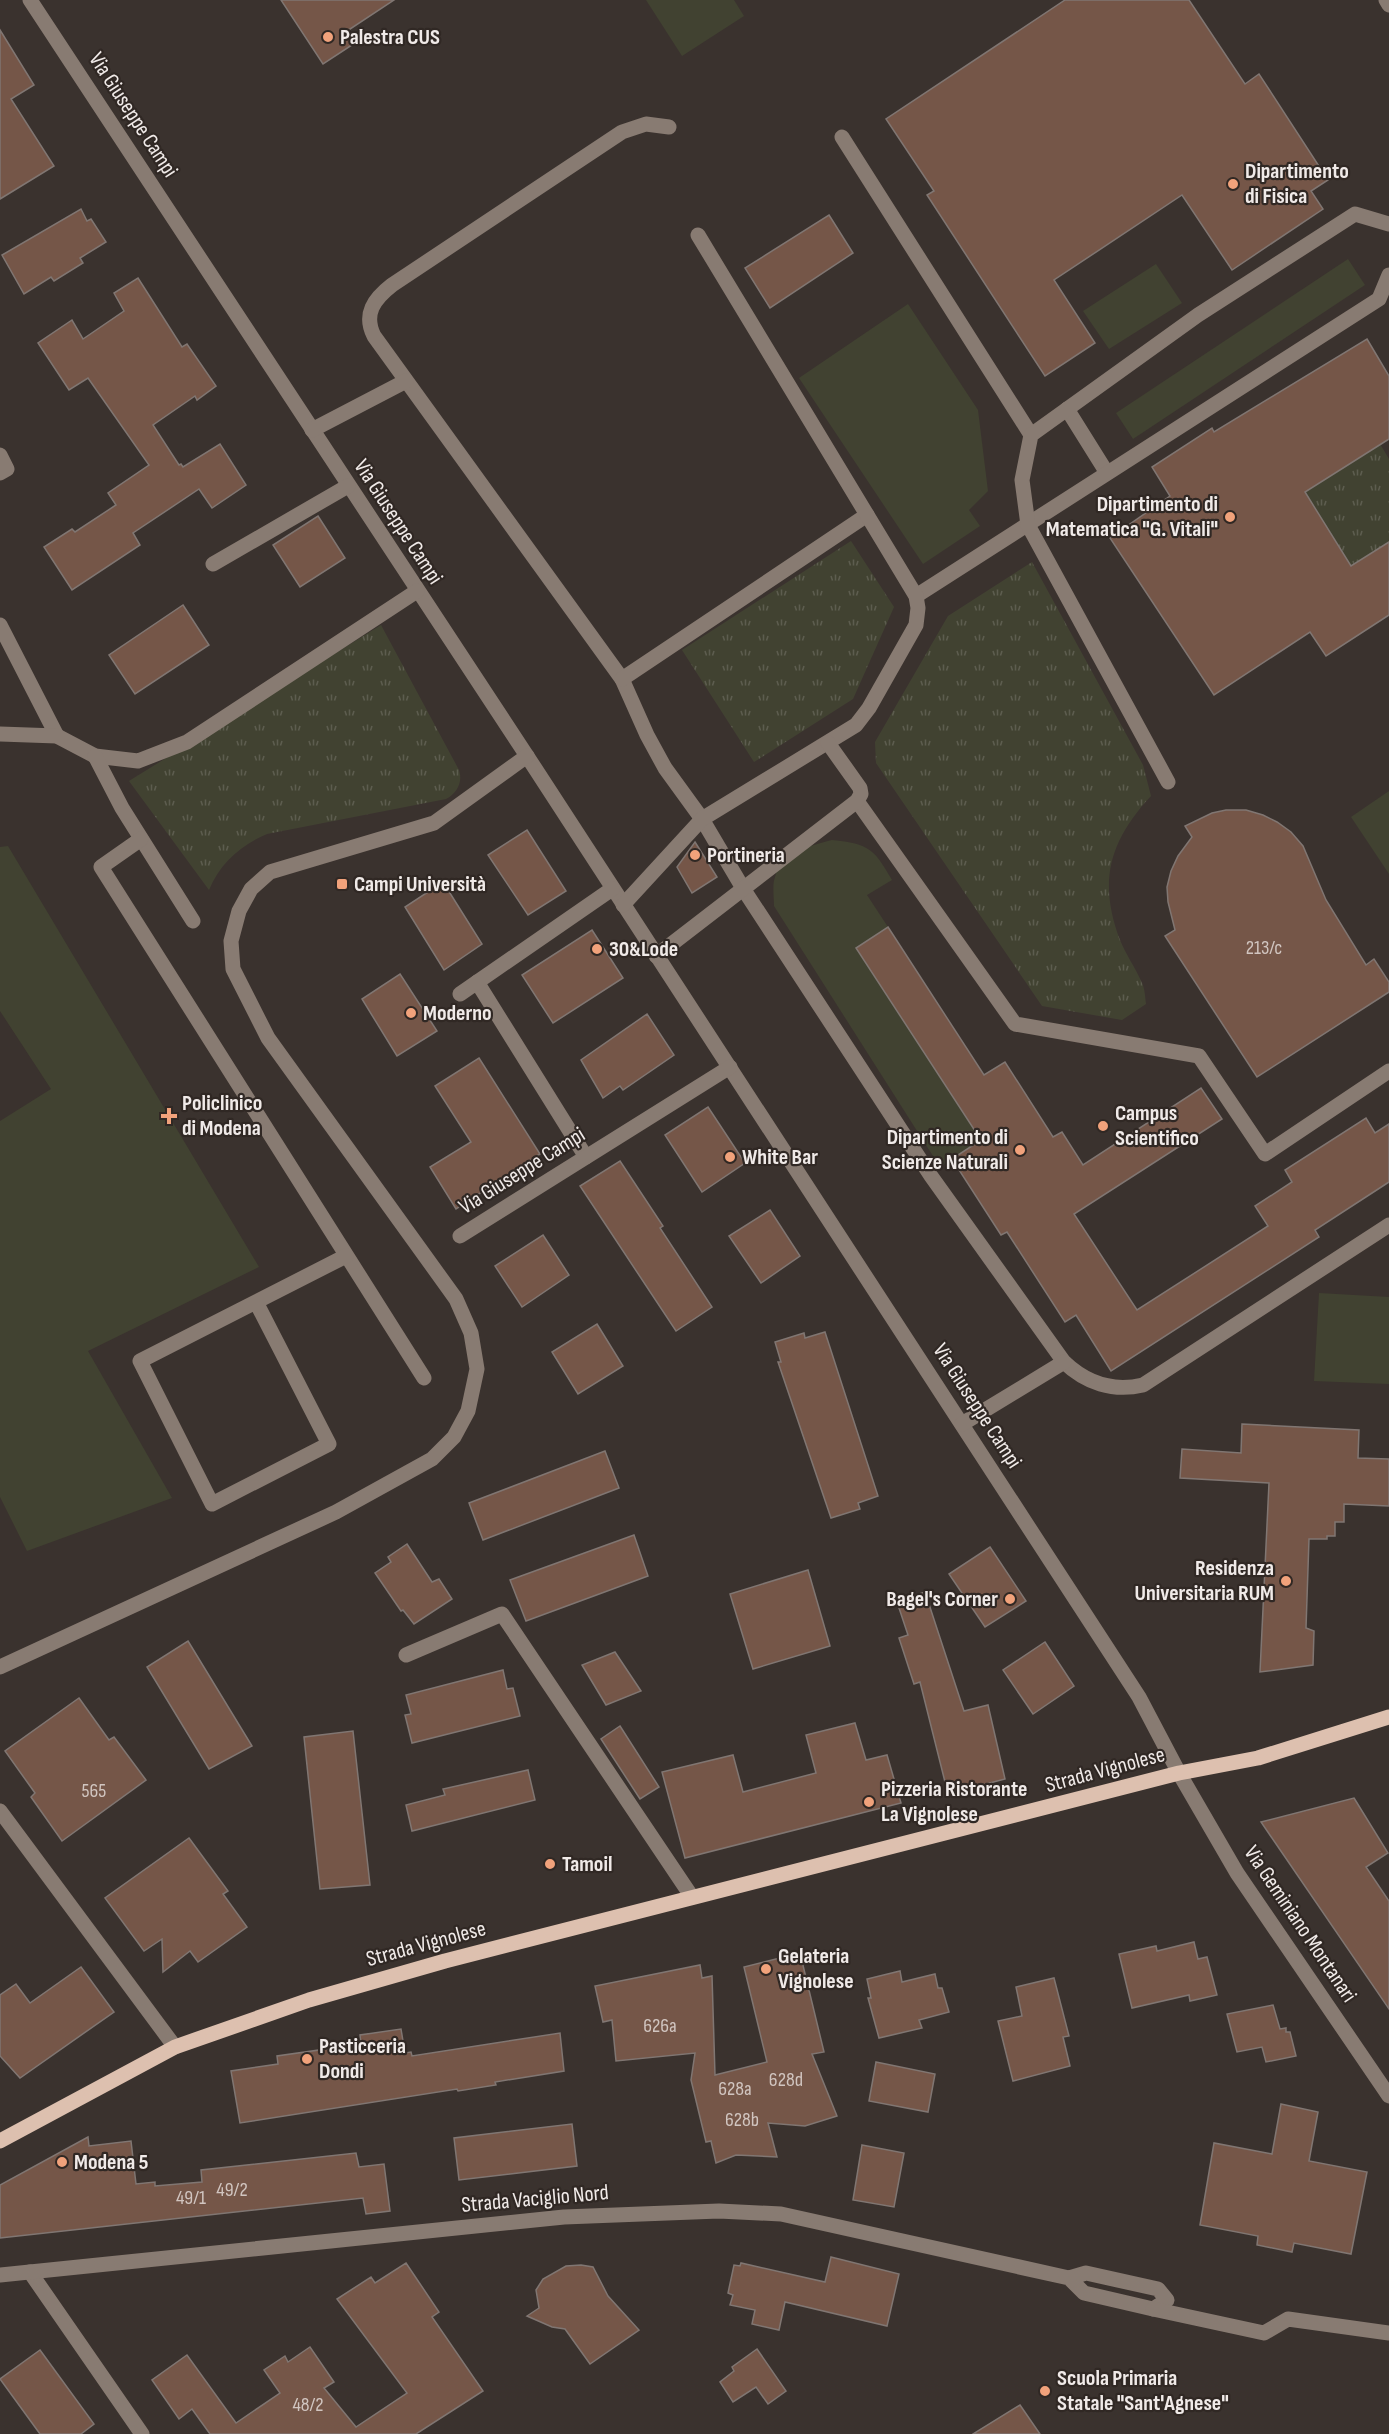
<svg xmlns="http://www.w3.org/2000/svg" width="1389" height="2434" font-family="'Sofia Sans Condensed',sans-serif">
<defs>
<pattern id="park-tufts" width="24" height="20" patternUnits="userSpaceOnUse" patternTransform="scale(1.5)"><rect width="24" height="20" fill="#414231"/><path d="M3 7l-1-3M5 7V3M7 7l1-3M15 17l-1-3M17 17v-4M19 17l1-3" fill="none" stroke="#5d5d4f"/></pattern>
</defs>
<rect width="100%" height="100%" fill="#3a322e"/>
<g fill="#414231">
<path d="M646 0H734L744 16 682 56Z"/>
<path d="M1348 259 1365 285 1133 439 1116 413Z"/>
<path d="M1156 264 1182 303 1109 349 1083 311Z"/>
<path d="M908 304 978 410 988 491 969 510 980 526 923 564 799 378Z"/>
<path d="M1389 791V874L1351 817Z"/>
<path d="M832 840C870 844 874 849 892 880L867 895 888 927 856 948 981 1140 940 1167 774 906C774 897 772 885 775 877 782 851 810 846 832 840Z"/>
<path d="M8 846 259 1267 88 1351 172 1498 27 1551 0 1497V1121L51 1089 0 1011V847Z"/>
<path d="M1319 1293 1389 1297V1384L1314 1381Z"/>
</g>
<g fill="url(#park-tufts)">
<path d="M1380 444 1389 459V542L1351 566 1305 492Z"/>
<path d="M851 541 894 607 853 699 754 762 682 650Z"/>
<path d="M1032 562 1143 765 1151 796C1109 841 1098 882 1120 940 1126 955 1135 967 1141 981 1145 988 1145 997 1146 1004L1122 1020 1042 1006 876 763 875 742 948 616Z"/>
<path d="M381 625 459 770C463 782 457 793 446 799L267 834C241 845 220 863 209 890L129 781Z"/>
</g>
<g fill="#755648" stroke="#807672" stroke-width="1.5">
<path d="M281 0H394L347 31 355 43 323 64Z"/>
<path d="M1065 0H1189L1245 84 1259 74 1328 180 1311 191 1323 209 1232 270 1182 195 1054 280 1095 343 1045 376 927 195 934 191 886 119Z"/>
<path d="M0 30 34 85 11 99 54 166 0 199Z"/>
<path d="M81 209 87 221 91 219 106 242 80 258 83 263 54 281 51 277 24 294 2 255Z"/>
<path d="M829 215 853 253 770 308 745 268Z"/>
<path d="M138 278 182 347 187 344 216 386 197 400 195 396 153 425 179 465 181 464 183 467 220 444 246 485 212 508 199 489 133 533 140 545 72 590 44 547 72 529 75 532 116 505 108 493 149 465 88 378 69 390 38 343 72 320 83 339 124 311 114 293Z"/>
<path d="M1367 339 1389 376V439L1305 492 1351 566 1389 542V615L1326 656 1310 632 1214 695 1110 538 1170 496 1152 467 1212 428 1214 432Z"/>
<path d="M318 516 345 558 300 587 273 545Z"/>
<path d="M183 605 209 645 135 694 109 655Z"/>
<path d="M1226 810H1246L1263 815 1277 822 1291 832 1303 846 1326 900 1366 965 1374 959 1389 982V992L1257 1077 1165 936 1175 930 1168 902 1167 887 1171 871 1178 856 1192 837 1185 826 1212 813Z"/>
<path d="M527 830 566 891 528 915 488 855Z"/>
<path d="M695 842 717 877 692 893 677 867Z"/>
<path d="M443 882 482 944 444 970 405 907Z"/>
<path d="M888 927 984 1075 1005 1062 1053 1137 1062 1132 1083 1165 1201 1088 1222 1119 1074 1214 1137 1310 1268 1226 1255 1206 1292 1182 1285 1170 1366 1118 1375 1133 1389 1124V1182L1315 1230 1319 1237 1111 1371 1076 1315 1065 1322 1007 1232 1001 1235 952 1159 981 1140 856 948Z"/>
<path d="M592 930 623 978 553 1023 522 975Z"/>
<path d="M400 974 437 1031 397 1056 362 999Z"/>
<path d="M647 1014 674 1055 623 1090 620 1086 603 1098 581 1060Z"/>
<path d="M479 1058 540 1154 456 1209 430 1167 471 1142 435 1086Z"/>
<path d="M708 1107 745 1163 702 1192 665 1135Z"/>
<path d="M620 1161 663 1226 660 1228 712 1307 676 1331 580 1186Z"/>
<path d="M770 1210 800 1256 761 1283 729 1236Z"/>
<path d="M543 1235 569 1275 522 1307 495 1266Z"/>
<path d="M597 1324 623 1366 578 1394 552 1352Z"/>
<path d="M825 1332 878 1496 858 1503 860 1509 831 1518 778 1362H781L775 1342 804 1333 805 1338Z"/>
<path d="M1242 1424 1359 1430 1358 1458 1389 1459V1506L1344 1504V1522H1335V1536H1327V1539H1309L1306 1628 1314 1631 1313 1665 1260 1672 1269 1483 1180 1478 1182 1449 1241 1453Z"/>
<path d="M605 1451 619 1488 483 1540 469 1503Z"/>
<path d="M634 1535 648 1576 526 1621 510 1580Z"/>
<path d="M407 1544 432 1582 439 1579 452 1599 414 1624 403 1610 401 1611 375 1573 391 1562 388 1557Z"/>
<path d="M990 1547 1026 1601 985 1627 949 1574Z"/>
<path d="M808 1570 830 1646 753 1669 730 1594Z"/>
<path d="M925 1592 964 1711 988 1705 1005 1779 948 1794 920 1682 914 1684 899 1638 908 1635 897 1602Z"/>
<path d="M188 1641 252 1746 209 1769 147 1667Z"/>
<path d="M1045 1642 1074 1686 1033 1714 1003 1670Z"/>
<path d="M615 1652 641 1691 606 1705 582 1665Z"/>
<path d="M503 1670 507 1689 513 1688 520 1716 412 1743 405 1715 411 1714 406 1695Z"/>
<path d="M79 1698 109 1740 114 1737 146 1780 62 1841 31 1797 35 1793 5 1751Z"/>
<path d="M855 1723 866 1760 887 1755 901 1803 685 1858 662 1772 733 1755 743 1792 816 1773 806 1735Z"/>
<path d="M620 1726 659 1787 640 1799 601 1739Z"/>
<path d="M353 1731 370 1885 320 1889 304 1737Z"/>
<path d="M528 1770 535 1800 412 1831 406 1805 445 1795 443 1789Z"/>
<path d="M1354 1798 1388 1853 1366 1867 1389 1901V2009L1261 1822Z"/>
<path d="M189 1838 228 1891 223 1894 247 1927 198 1962 190 1951 163 1972 162 1939 144 1951 105 1898Z"/>
<path d="M1194 1942 1198 1959 1207 1957 1217 1995 1190 2001 1189 1995 1132 2008 1119 1954 1156 1946 1157 1951Z"/>
<path d="M800 1953 824 2052 812 2054 837 2116 805 2126 768 2123 777 2157 736 2155 716 2163 711 2141 706 2142 691 2080 695 2053 616 2061 612 2020 603 2022 595 1986 700 1965 702 1978 712 1976 715 2075 767 2062 744 1967Z"/>
<path d="M81 1967 114 2012 20 2078 0 2056V1995L16 1984 30 2003Z"/>
<path d="M900 1971 902 1982 935 1974 938 1988H942L949 2012 919 2020 922 2028 879 2038 868 1998H871L867 1979Z"/>
<path d="M1054 1978 1069 2036 1063 2037 1070 2066 1013 2081 998 2021 1022 2016 1016 1987Z"/>
<path d="M1273 2005 1280 2029 1286 2028V2032H1290L1296 2056 1266 2062 1262 2047 1237 2052 1227 2014Z"/>
<path d="M401 2029 405 2053 411 2052 412 2056 560 2033 564 2071 495 2082 496 2085 458 2091 457 2089 240 2123 231 2071 278 2064 277 2056 361 2044 360 2035Z"/>
<path d="M876 2062 935 2074 928 2112 869 2101Z"/>
<path d="M1281 2104 1318 2112 1309 2161 1367 2172 1351 2254 1294 2243 1292 2252 1257 2245 1258 2236 1200 2225 1214 2143 1272 2154Z"/>
<path d="M572 2124 577 2166 459 2180 454 2138Z"/>
<path d="M88 2137 89 2146 131 2141 136 2184 155 2182V2186L202 2182 201 2170 356 2153 359 2167 384 2164 390 2211 366 2214 363 2198 0 2238V2185Z"/>
<path d="M862 2145 904 2153 894 2207 853 2200Z"/>
<path d="M831 2257 899 2274 887 2326 785 2302 779 2330 752 2324 755 2310 730 2305 733 2295 728 2293 734 2265 740 2266 741 2263 825 2282Z"/>
<path d="M406 2263 439 2312 432 2317 483 2391 416 2434H210L192 2409 179 2419 152 2380 187 2355 236 2423 280 2393 264 2370 285 2356 288 2362 310 2347 334 2382 324 2388 356 2427 407 2393 337 2299 371 2277 375 2283Z"/>
<path d="M581 2265 593 2267 608 2296 639 2330 590 2364 565 2329 552 2327 527 2316 539 2308 536 2290 543 2279 566 2266Z"/>
<path d="M757 2349 786 2391 768 2404 756 2387 733 2402 720 2382 734 2371 732 2367Z"/>
<path d="M40 2350 94 2424 81 2434H40L0 2379Z"/>
<path d="M1020 2405 1040 2434H973Z"/>
</g>
<g fill="none" stroke-linecap="round" stroke-linejoin="round">
<g stroke="#887b72" stroke-width="15">
<path d="M30 0 527 756 1139 1697 1179 1773 1237 1873 1389 2096"/>
<path d="M1386 0 1389 5"/>
<path d="M669 127 646 124 622 132 392 285C374 299 363 314 374 336L622 679 647 735 665 768 702 819 744 890 931 1176 1064 1362C1086 1383 1113 1392 1143 1385L1389 1225"/>
<path d="M842 137 1031 435"/>
<path d="M1067 409 1107 473"/>
<path d="M312 430 406 381"/>
<path d="M0 455 7 469 0 473"/>
<path d="M213 564 348 486"/>
<path d="M916 596 1379 299 1389 275"/>
<path d="M0 625 57 736"/>
<path d="M622 679 867 515"/>
<path d="M0 734 57 736 95 756 138 761 187 742 417 591"/>
<path d="M95 756 122 808 193 921"/>
<path d="M1168 782 1028 525 1022 480 1031 435 1198 315 1355 214 1389 224"/>
<path d="M857 801 1015 1024 1199 1056 1265 1154 1389 1071"/>
<path d="M141 839 101 867 424 1378"/>
<path d="M623 905 702 819 856 725 869 708 916 625 918 608 916 596 698 235"/>
<path d="M656 956 857 801 861 794 860 788 828 743"/>
<path d="M477 982 586 1157"/>
<path d="M460 994 612 889"/>
<path d="M460 1236 730 1067"/>
<path d="M256 1302 329 1444 212 1504 140 1361 346 1256"/>
<path d="M962 1424 1064 1362"/>
<path d="M406 1655 502 1614 692 1897"/>
<path d="M0 1667 336 1512 432 1459 454 1437 468 1411 477 1369 471 1333 456 1299 268 1038 233 969 231 941 239 911 251 889 270 872 434 823 527 756"/>
<path d="M0 1811 175 2047"/>
<path d="M30 2272 142 2434"/>
<path d="M0 2275 564 2217 719 2211 781 2214 1069 2278 1086 2273 1158 2289 1167 2300 1153 2309 1084 2293 1069 2278"/>
<path d="M1153 2309 1264 2333 1288 2319 1389 2333"/>
</g>
<path stroke="#ddc0af" stroke-width="15" d="M0 2141 175 2047 309 2000 445 1961 1179 1773 1258 1758 1389 1717"/>
</g>
<g fill="#f1a27b" stroke="#302824" stroke-width="2">
<circle cx="328" cy="37" r="6"/>
<circle cx="1233" cy="184" r="6"/>
<circle cx="1230" cy="517" r="6"/>
<circle cx="695" cy="855" r="6"/>
<rect x="336" y="878" width="12" height="12" rx="3"/>
<circle cx="597" cy="949" r="6"/>
<circle cx="411" cy="1013" r="6"/>
<path d="M166 1107h6v6h6v6h-6v6h-6v-6h-6v-6h6z"/>
<circle cx="1103" cy="1126" r="6"/>
<circle cx="1020" cy="1150" r="6"/>
<circle cx="730" cy="1157" r="6"/>
<circle cx="1286" cy="1581" r="6"/>
<circle cx="1010" cy="1599" r="6"/>
<circle cx="869" cy="1802" r="6"/>
<circle cx="550" cy="1864" r="6"/>
<circle cx="766" cy="1969" r="6"/>
<circle cx="307" cy="2059" r="6"/>
<circle cx="62" cy="2162" r="6"/>
<circle cx="1045" cy="2391" r="6"/>
</g>
<g text-anchor="middle" dominant-baseline="central" stroke-width="4.5" stroke-linejoin="round" paint-order="stroke">
<g font-size="20" fill="#d1c5c0">
<text x="1264" y="948">213/c</text>
<text x="94" y="1791">565</text>
<text x="660" y="2026">626a</text>
<text x="786" y="2080">628d</text>
<text x="735" y="2089">628a</text>
<text x="742" y="2120">628b</text>
<text x="232" y="2190">49/2</text>
<text x="191" y="2198">49/1</text>
<text x="308" y="2405">48/2</text>
</g>
<g font-size="22" font-weight="bold" fill="#f0eae8" stroke="#302824" text-anchor="start">
<text x="340" y="37">Palestra CUS</text>
<text x="1245" y="171">Dipartimento<tspan x="1245" dy="25">di Fisica</tspan></text>
<text x="1218" y="504" text-anchor="end">Dipartimento di<tspan x="1218" dy="25">Matematica "G. Vitali"</tspan></text>
<text x="707" y="855">Portineria</text>
<text x="354" y="884">Campi Università</text>
<text x="609" y="949">30&amp;Lode</text>
<text x="423" y="1013">Moderno</text>
<text x="182" y="1103">Policlinico<tspan x="182" dy="25">di Modena</tspan></text>
<text x="1115" y="1113">Campus<tspan x="1115" dy="25">Scientifico</tspan></text>
<text x="1008" y="1137" text-anchor="end">Dipartimento di<tspan x="1008" dy="25">Scienze Naturali</tspan></text>
<text x="742" y="1157">White Bar</text>
<text x="1274" y="1568" text-anchor="end">Residenza<tspan x="1274" dy="25">Universitaria RUM</tspan></text>
<text x="998" y="1599" text-anchor="end">Bagel's Corner</text>
<text x="881" y="1789">Pizzeria Ristorante<tspan x="881" dy="25">La Vignolese</tspan></text>
<text x="562" y="1864">Tamoil</text>
<text x="778" y="1956">Gelateria<tspan x="778" dy="25">Vignolese</tspan></text>
<text x="319" y="2046">Pasticceria<tspan x="319" dy="25">Dondi</tspan></text>
<text x="74" y="2162">Modena 5</text>
<text x="1057" y="2378">Scuola Primaria<tspan x="1057" dy="25">Statale "Sant'Agnese"</tspan></text>
</g>
<g font-size="22" fill="#f0eae8" stroke="#302824">
<text transform="translate(133 115) rotate(57)">Via Giuseppe Campi</text>
<text transform="translate(398 522) rotate(57)">Via Giuseppe Campi</text>
<text transform="translate(522 1171) rotate(-32)">Via Giuseppe Campi</text>
<text transform="translate(977 1406) rotate(57)">Via Giuseppe Campi</text>
<text transform="translate(1105 1770) rotate(-15)">Strada Vignolese</text>
<text transform="translate(1300 1924) rotate(56)">Via Geminiano Montanari</text>
<text transform="translate(426 1944) rotate(-15)">Strada Vignolese</text>
<text transform="translate(535 2199) rotate(-5)">Strada Vaciglio Nord</text>
</g>
</g>
</svg>
